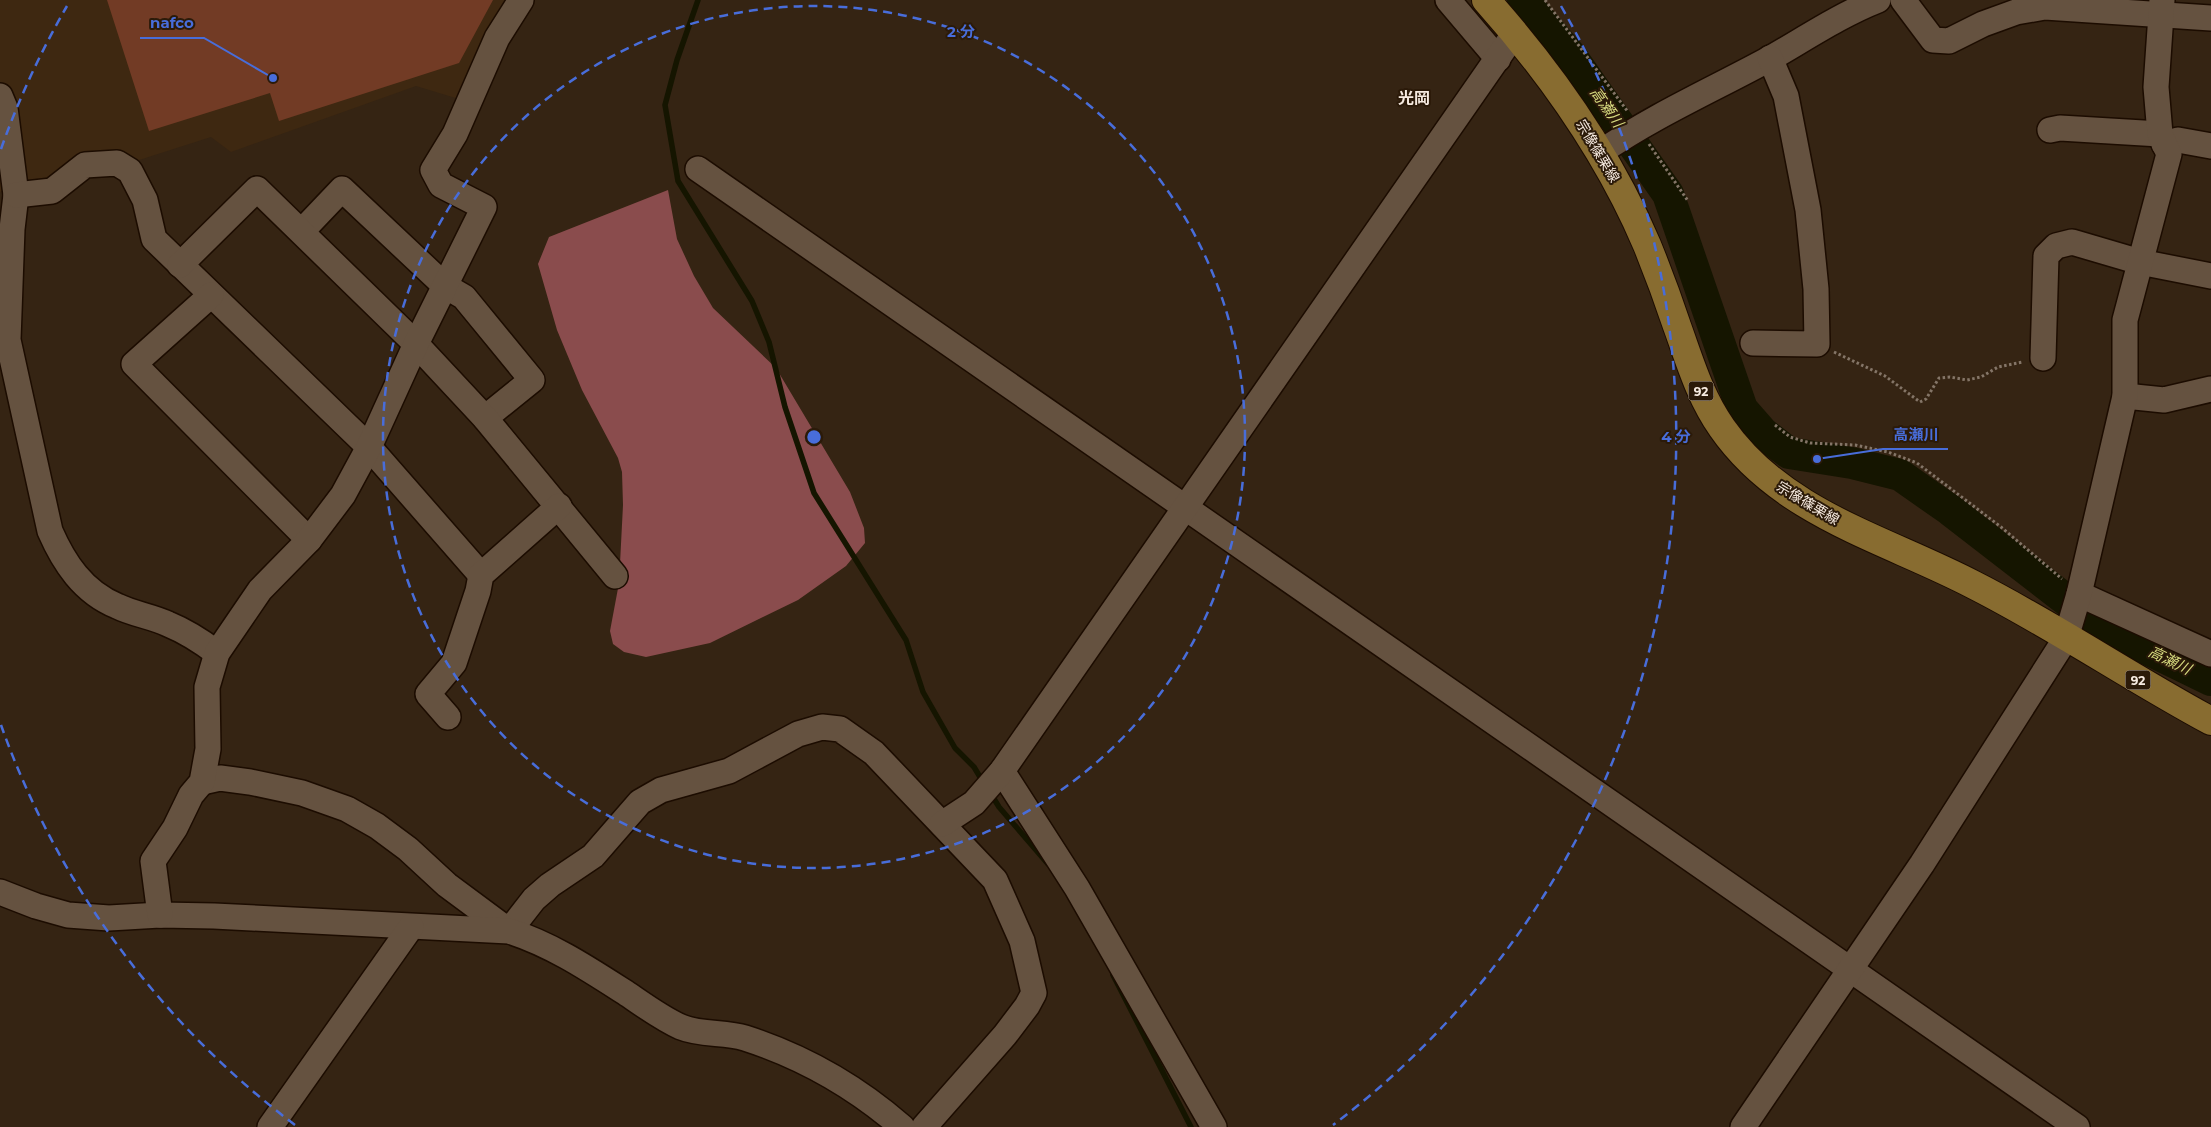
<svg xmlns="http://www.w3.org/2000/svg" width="2211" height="1127" font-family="Montserrat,'Noto Sans JP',sans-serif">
<rect width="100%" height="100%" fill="#352413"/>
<path fill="#3e2811" d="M0 0H511L459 99 416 86 231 152 211 137 136 161 34 183 23 178 0 192Z"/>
<path fill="#8a4c4d" d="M668 190 677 239 694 276 713 308 776 368 850 492 864 528 865 543 846 566 798 600 710 643 646 657 624 652 613 644 610 631 619 583 623 505 622 472 618 458 582 390 557 330 538 264 549 237Z"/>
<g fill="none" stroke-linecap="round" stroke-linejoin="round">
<g stroke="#151500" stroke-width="5.5">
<path d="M698 0 677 60 665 105 678 181 752 301 769 342 785 407 814 493 906 640 923 692 955 748 974 767 983 782"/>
<path d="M991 794 999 807 1048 864"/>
<path d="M1113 975 1191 1127"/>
</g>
<path stroke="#151500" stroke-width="32" d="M1523 0 1571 56 1668 194 1742 409 1763 433 1789 453 1852 463 1900 475 1950 510 2100 626 2211 680"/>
</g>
<path fill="#723b25" d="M107 0H493L459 63 279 121 270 93 149 131Z"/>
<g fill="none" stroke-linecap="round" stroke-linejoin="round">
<defs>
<g id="minor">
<path d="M1448 0 1498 59"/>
<path d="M1903 0 1933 40 1949 41 1983 24 2016 12 2045 7 2211 18"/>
<path d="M0 96 5 108 16 195 12 229 8 340 50 531C64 563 83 592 117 606 133 614 151 616 168 624 185 631 201 641 217 653"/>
<path d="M2050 130 2060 128 2160 134"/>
<path d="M2164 144 2178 140 2211 146"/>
<path d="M1601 152C1655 115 1714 89 1771 58 1806 38 1840 15 1878 0"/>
<path d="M698 169 2077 1127"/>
<path d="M16 195 52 191 85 165 117 163 130 171 145 200 154 239 369 447 481 575"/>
<path d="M302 231 342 189 445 286 464 297 532 380 485 418"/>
<path d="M180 265 257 189 416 344 485 418 615 576"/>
<path d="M211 295 134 364 309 540"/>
<path d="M1753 343 1817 344 1816 289 1808 210 1786 96 1770 58"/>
<path d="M2043 358 2046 256 2056 246 2072 242 2140 262 2211 276"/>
<path d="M2125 396 2164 400 2211 389"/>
<path d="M2079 594 2211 654"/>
<path d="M448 717 428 694 454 663 478 591 481 575 559 506"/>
<path d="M1002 771 1077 888 1214 1127"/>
<path d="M202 782 220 778 250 782 302 793 347 809 377 826 408 849 447 885 509 931 534 899 550 885 593 856 640 802 661 790 729 771 798 734 822 727 840 729 874 753 995 880 1022 941 1034 993 1027 1006 1005 1035 924 1127"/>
<path d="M942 824 974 803 1002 771 1515 33"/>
<path d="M0 892 36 906 68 915 109 918 160 915 214 916 509 931C553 945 590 970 629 995 645 1006 663 1019 681 1027 700 1035 725 1032 745 1038 804 1057 855 1086 902 1127"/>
<path d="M160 915 153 861 175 828 191 795 202 782 208 749 207 687 217 653 260 590 309 540 343 495 369 447 416 344 484 207 441 185 433 170 455 134 497 38 521 0"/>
<path d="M270 1127 411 927"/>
<path d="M1743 1127 1922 864 2066 638 2079 594 2125 396V320L2169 154 2160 134 2156 87 2162 0"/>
</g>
<path id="major" d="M1486 0C1552 74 1608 153 1647 245 1658 272 1668 299 1677 326 1690 362 1700 397 1722 428 1782 514 1886 539 1974 585 2055 626 2131 678 2211 721"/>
</defs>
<use href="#minor" stroke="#1c0c00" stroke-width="28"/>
<use href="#major" stroke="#1c0c00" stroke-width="30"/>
<g stroke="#847567" stroke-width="3" stroke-dasharray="2.5 2.5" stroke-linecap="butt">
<path d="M1545 0 1628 112"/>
<path d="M1649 144 1688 201"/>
<path d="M1834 352 1885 376 1920 402 1926 399 1939 378 1950 377 1967 380 1981 377 1998 367 2023 362"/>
<path d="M1775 425 1790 437 1810 443 1855 445 1888 452 1917 463 2001 527 2062 579"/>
</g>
<use href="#minor" stroke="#655240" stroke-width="25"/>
<use href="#major" stroke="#886c30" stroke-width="28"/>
</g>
<g fill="none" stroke="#486dda" stroke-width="2.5" stroke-dasharray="9 6">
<circle cx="814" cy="437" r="431"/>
<path d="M295 1125A862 862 0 0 1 1 725M1 149A862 862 0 0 1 67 6M1561 6A862 862 0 0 1 1333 1125"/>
</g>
<g text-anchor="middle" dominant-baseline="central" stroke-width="4" stroke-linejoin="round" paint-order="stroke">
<g fill="#2b1a09" stroke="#b9aca0" stroke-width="1">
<rect x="1688.5" y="381.5" width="25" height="19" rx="4"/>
<rect x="2125.5" y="670.5" width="25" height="19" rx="4"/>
</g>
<g font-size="12" font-weight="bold" fill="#f6eae0">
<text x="1701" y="391">92</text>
<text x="2138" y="680">92</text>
</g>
<g font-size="14" fill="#f6eae0" stroke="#2b1a09">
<text transform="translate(1598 151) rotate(59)">宗像篠栗線</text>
<text transform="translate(1808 503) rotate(31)">宗像篠栗線</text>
</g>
<g font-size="15" font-style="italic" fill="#d7da7f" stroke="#2b1a09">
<text transform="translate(1607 107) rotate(55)">高瀬川</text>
<text transform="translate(2170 660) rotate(26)">高瀬川</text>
</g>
<g font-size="16" font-weight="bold" fill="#f6eae0" stroke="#2b1a09">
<text x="1414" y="98">光岡</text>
</g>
</g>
<circle cx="814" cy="437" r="8" fill="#486dda" stroke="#2b1a09" stroke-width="2.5"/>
<g font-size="15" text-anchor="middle" font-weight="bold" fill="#486dda" stroke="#2b1a09" stroke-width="4" stroke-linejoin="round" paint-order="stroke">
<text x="961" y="37">2 分</text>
<text x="1676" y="442">4 分</text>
</g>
<path fill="none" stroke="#486dda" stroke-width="2" d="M273 78L204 38H140M1817 459L1883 449H1948"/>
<g fill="#486dda" stroke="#2b1a09" stroke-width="2">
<circle cx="273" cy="78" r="5"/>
<circle cx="1817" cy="459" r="5"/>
</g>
<g font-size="15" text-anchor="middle" font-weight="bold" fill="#486dda" stroke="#2b1a09" stroke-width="4" stroke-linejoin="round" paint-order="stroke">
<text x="172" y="28">nafco</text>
<text x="1916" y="440">高瀬川</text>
</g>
</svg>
